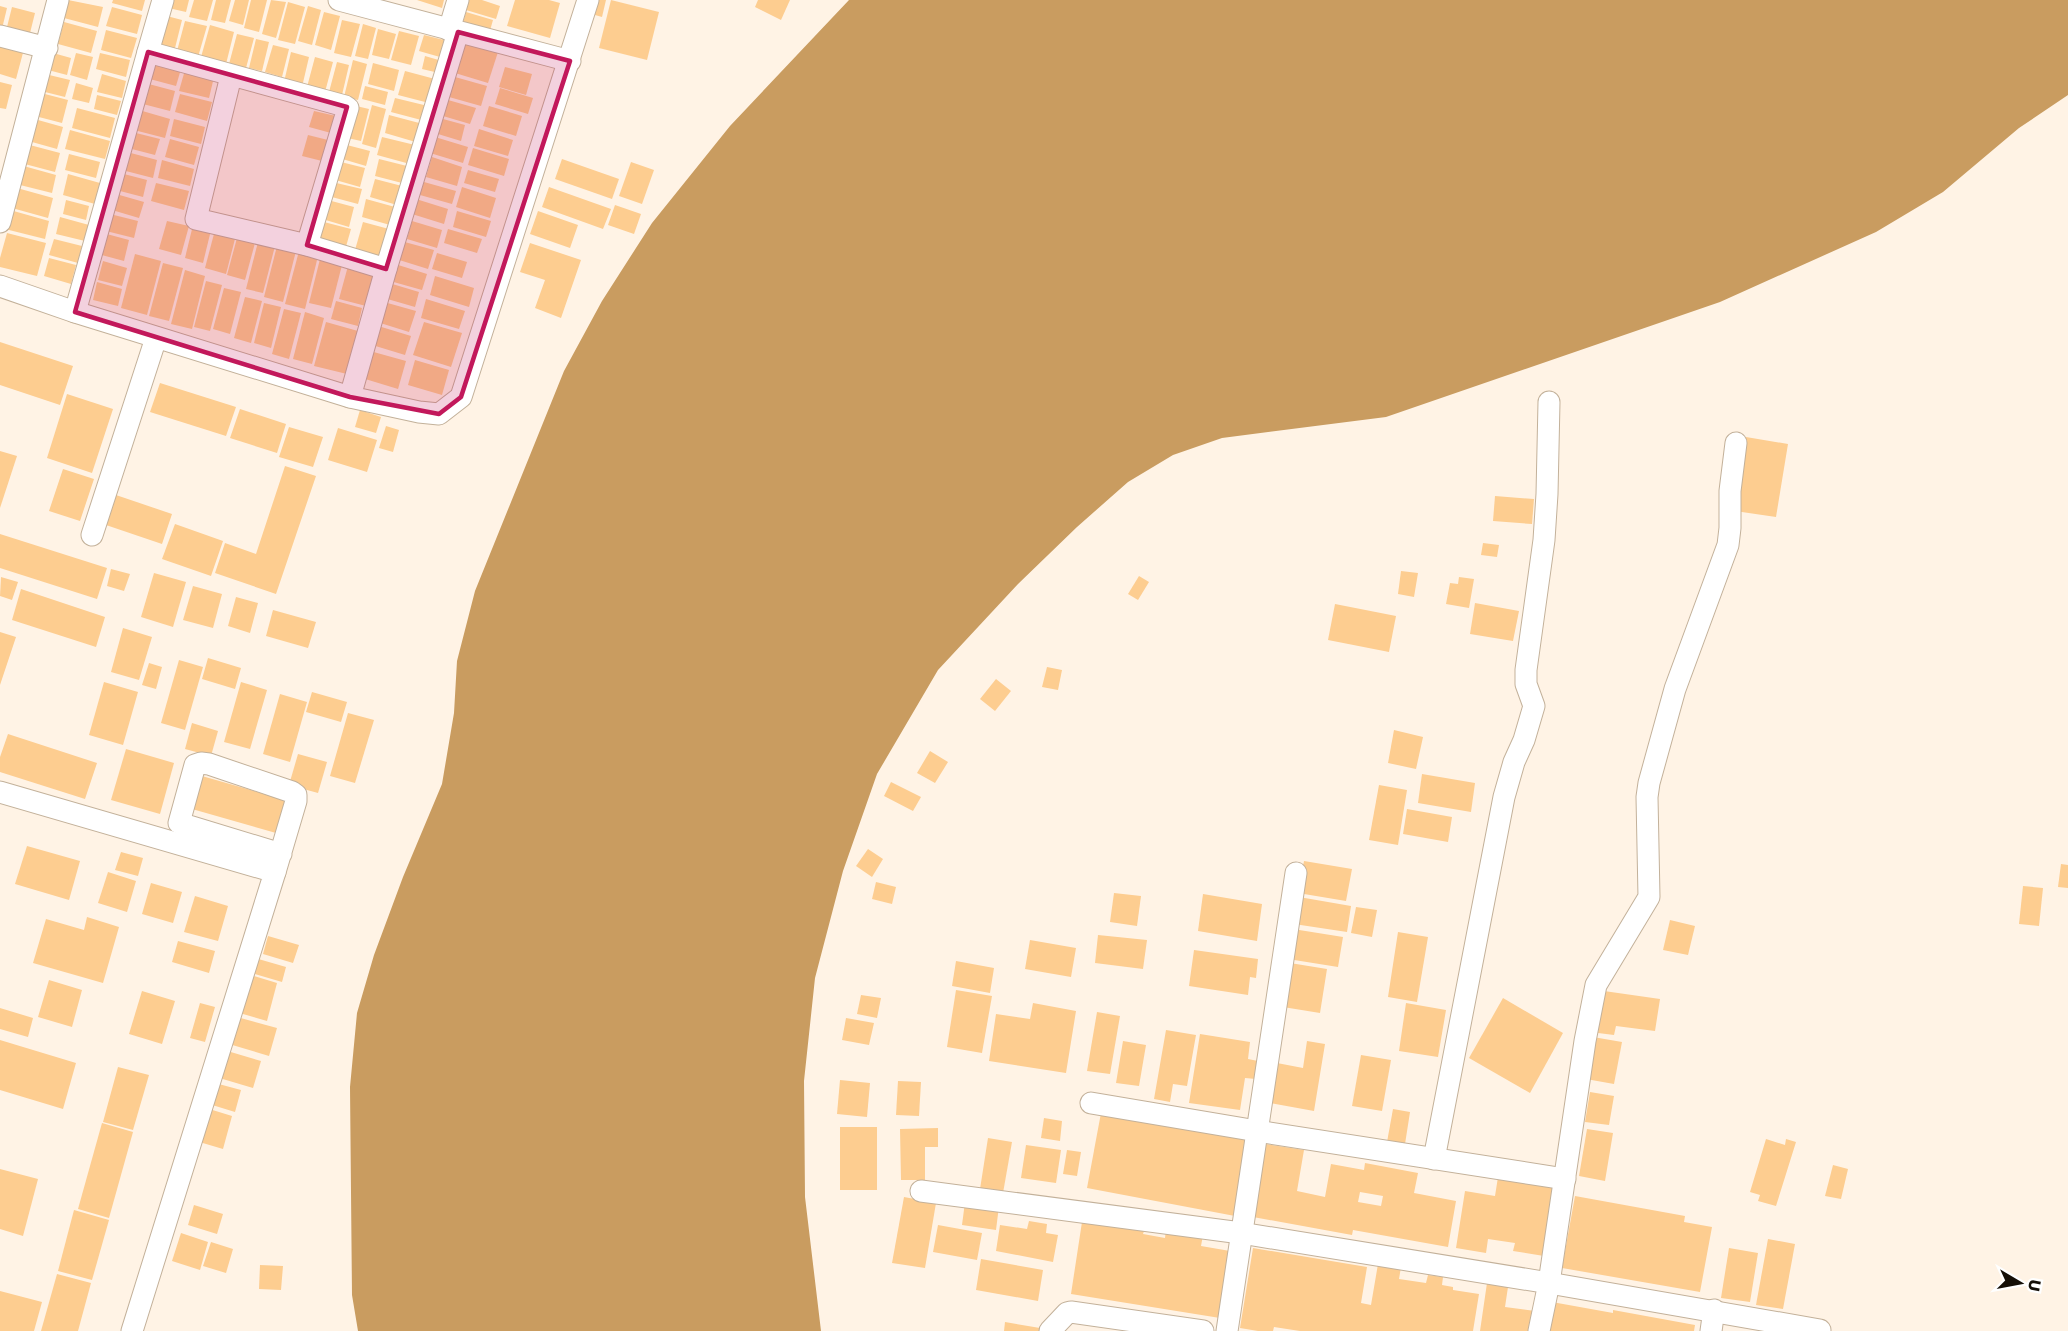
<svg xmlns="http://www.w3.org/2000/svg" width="2068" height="1331" font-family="'Golos Text',sans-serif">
<rect width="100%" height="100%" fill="#fff3e5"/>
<path fill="#c99c60" d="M849 0H2068V95L2019 128 1943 192 1876 232 1720 302 1386 417 1222 438 1173 455 1128 482 1077 527 1018 584 938 670 877 774 843 871 815 978 804 1081 805 1197 821 1331H358L352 1295 350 1087 357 1013 374 955 403 877 442 784 454 713 457 661 475 591 564 371 602 301 652 223 730 126Z"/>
<g fill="#fdcd90" fill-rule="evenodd">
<path d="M68 0 103 7 98 27 64 18Z"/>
<path d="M113 0H145L142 11 112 3Z"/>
<path d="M166 0H189L186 12 164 7Z"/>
<path d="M194 0H213L207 21 189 17Z"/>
<path d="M216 0H231L225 23 211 20Z"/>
<path d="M235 0H249L243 25 229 21Z"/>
<path d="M251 0H267L259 32 244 28Z"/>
<path d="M271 0 286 2 276 38 262 34Z"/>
<path d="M417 0H444L442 8Z"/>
<path d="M469 0H482L500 6 496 19 466 10Z"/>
<path d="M515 0H549L560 3 550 38 507 26Z"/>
<path d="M591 0H606L602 17 588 13Z"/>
<path d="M611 0 659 12 647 60 599 48Z"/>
<path d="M758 0H790L781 20 755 7Z"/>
<path d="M288 2 305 7 295 44 278 40Z"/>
<path d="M0 6 7 8 1 33H0Z"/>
<path d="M308 6 321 10 312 45 298 41Z"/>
<path d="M12 7 35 13 29 37 6 31Z"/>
<path d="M112 7 142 15 137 34 106 26Z"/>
<path d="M324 12 340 16 331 50 315 45Z"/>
<path d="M466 12 493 20 489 34 462 26Z"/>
<path d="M163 15 182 20 175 48 156 44Z"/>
<path d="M342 20 360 24 351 57 334 53Z"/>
<path d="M185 21 207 26 198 57 177 51Z"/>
<path d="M64 22 97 31 91 53 58 44Z"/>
<path d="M363 24 376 28 368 59 355 56Z"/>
<path d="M210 25 234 32 226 64 201 57Z"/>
<path d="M378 29 396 34 389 59 372 55Z"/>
<path d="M106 30 137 38 131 58 101 50Z"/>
<path d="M399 31 419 36 411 65 391 60Z"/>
<path d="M237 34 254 38 246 68 229 64Z"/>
<path d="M424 35 444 40 440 57 419 51Z"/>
<path d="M256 39 269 42 262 71 249 68Z"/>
<path d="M465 42 498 52 488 83 455 73Z"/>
<path d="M0 43 24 49 16 79 0 74Z"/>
<path d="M273 45 289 49 282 77 265 72Z"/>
<path d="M291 52 309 57 302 87 284 82Z"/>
<path d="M53 53 71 58 67 75 48 70Z"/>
<path d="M76 53 93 57 87 80 70 75Z"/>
<path d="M100 53 130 60 126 77 96 69Z"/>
<path d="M425 56 442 61 439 73 422 69Z"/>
<path d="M315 57 333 62 325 92 307 87Z"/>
<path d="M353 60 367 64 358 100 344 97Z"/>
<path d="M150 61 181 69 176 86 146 78Z"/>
<path d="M337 62 349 65 342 95 329 92Z"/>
<path d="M373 63 399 70 394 91 368 84Z"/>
<path d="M505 67 532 74 526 95 499 87Z"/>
<path d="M185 70 214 77 209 98 179 91Z"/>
<path d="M405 71 435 79 429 103 398 95Z"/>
<path d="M45 74 70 80 65 97 41 91Z"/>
<path d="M102 74 126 81 122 98 97 92Z"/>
<path d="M455 77 487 86 481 106 449 97Z"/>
<path d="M0 82 12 85 6 109 0 108Z"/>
<path d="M76 83 93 88 89 103 72 99Z"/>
<path d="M145 83 175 91 170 111 139 103Z"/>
<path d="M365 86 388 92 385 105 362 99Z"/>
<path d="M500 88 533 98 528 114 495 104Z"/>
<path d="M41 93 68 100 62 123 35 116Z"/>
<path d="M180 94 212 102 207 121 175 112Z"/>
<path d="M97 95 121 101 117 115 94 109Z"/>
<path d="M395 98 428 106 425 121 391 112Z"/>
<path d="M448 100 476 108 470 124 443 116Z"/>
<path d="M352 105 369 109 361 141 343 137Z"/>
<path d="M372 105 386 109 376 148 362 144Z"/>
<path d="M489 106 522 116 516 136 483 126Z"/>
<path d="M77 108 115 118 110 138 72 128Z"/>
<path d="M139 110 170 119 165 138 134 130Z"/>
<path d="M314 111 336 116 331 133 309 127Z"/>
<path d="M389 115 423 124 419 143 385 133Z"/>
<path d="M174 119 205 127 201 144 170 136Z"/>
<path d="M443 119 465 125 461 141 438 134Z"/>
<path d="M38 120 63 127 57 149 32 142Z"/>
<path d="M479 129 513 140 508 156 474 146Z"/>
<path d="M70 130 110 141 105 159 65 149Z"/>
<path d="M132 132 160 139 155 155 128 148Z"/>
<path d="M308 135 328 140 322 161 302 156Z"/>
<path d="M382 137 415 145 410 164 377 155Z"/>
<path d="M435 137 468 147 463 163 430 153Z"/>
<path d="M170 139 199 147 194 165 165 157Z"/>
<path d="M26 144 60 153 55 172 21 163Z"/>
<path d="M343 144 370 151 366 166 339 158Z"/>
<path d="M473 148 509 159 504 176 468 165Z"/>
<path d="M127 152 157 160 153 178 122 170Z"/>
<path d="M69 154 100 162 96 178 65 170Z"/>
<path d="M432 157 462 167 457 186 426 177Z"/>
<path d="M379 159 407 166 402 183 375 176Z"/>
<path d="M562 159 619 179 612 199 555 179Z"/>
<path d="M162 160 194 169 190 186 158 178Z"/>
<path d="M337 161 365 168 360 187 332 179Z"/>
<path d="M631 162 654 170 642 204 619 196Z"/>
<path d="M20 165 56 175 52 193 16 184Z"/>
<path d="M468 170 499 179 495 192 464 183Z"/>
<path d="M68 174 100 183 95 204 63 195Z"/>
<path d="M124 174 147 180 143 197 120 191Z"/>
<path d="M375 179 402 186 397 205 370 197Z"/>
<path d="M332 182 362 189 358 204 328 196Z"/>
<path d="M424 182 456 191 452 204 420 195Z"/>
<path d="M156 183 189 191 184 210 151 201Z"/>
<path d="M462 187 496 198 490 218 456 207Z"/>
<path d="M549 187 611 209 603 229 542 207Z"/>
<path d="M17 188 53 198 48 218 12 208Z"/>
<path d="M116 194 144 202 139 218 112 210Z"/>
<path d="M324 199 354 207 349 227 319 218Z"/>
<path d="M366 199 395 207 390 225 362 217Z"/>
<path d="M416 199 448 209 444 224 412 214Z"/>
<path d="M66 200 89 206 86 220 63 214Z"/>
<path d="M615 205 641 214 634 234 608 225Z"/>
<path d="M10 210 49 221 45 239 5 229Z"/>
<path d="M457 211 491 221 486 237 453 227Z"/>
<path d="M538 211 578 225 570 248 530 234Z"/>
<path d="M110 214 138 221 134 238 106 231Z"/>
<path d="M60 217 89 225 85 241 56 234Z"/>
<path d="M167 221 189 226 181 255 159 249Z"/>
<path d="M320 221 351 229 345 250 314 242Z"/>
<path d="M412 221 442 230 437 248 407 239Z"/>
<path d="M363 222 389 229 382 257 355 250Z"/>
<path d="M193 225 211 230 203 263 185 258Z"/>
<path d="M448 229 482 239 477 253 444 243Z"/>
<path d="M215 230 236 235 226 274 205 268Z"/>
<path d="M7 233 46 243 37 276 0 267V258Z"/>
<path d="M103 233 129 240 124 261 98 254Z"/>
<path d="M237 238 255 243 245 280 227 275Z"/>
<path d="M54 239 82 246 78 263 49 255Z"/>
<path d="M401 241 434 250 428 269 396 259Z"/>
<path d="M258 242 275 246 263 293 246 289Z"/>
<path d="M530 243 581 260 561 318 535 308 545 280 520 272Z"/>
<path d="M277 246 296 251 283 302 264 297Z"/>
<path d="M299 251 318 256 305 309 285 304Z"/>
<path d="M437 253 467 262 462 278 432 269Z"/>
<path d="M135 254 161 261 147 315 121 308Z"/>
<path d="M49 258 76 265 71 284 44 276Z"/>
<path d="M320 259 342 265 331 308 309 303Z"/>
<path d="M103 261 127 268 122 286 98 280Z"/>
<path d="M163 263 183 268 169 321 149 316Z"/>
<path d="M395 264 427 274 422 290 390 281Z"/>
<path d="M348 266 375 273 366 306 339 299Z"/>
<path d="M185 270 205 276 192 329 171 324Z"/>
<path d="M435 276 474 288 469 307 430 295Z"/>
<path d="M206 281 222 285 210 331 194 327Z"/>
<path d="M97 282 122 289 118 306 93 300Z"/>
<path d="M389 283 419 292 415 307 384 298Z"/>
<path d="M224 288 241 292 230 334 213 329Z"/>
<path d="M245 297 262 301 251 343 234 338Z"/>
<path d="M426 299 465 311 459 329 421 318Z"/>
<path d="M336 301 362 308 358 326 331 319Z"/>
<path d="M384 302 416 311 409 332 377 322Z"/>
<path d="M264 303 281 307 271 348 254 343Z"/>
<path d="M284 309 301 313 289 359 272 354Z"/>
<path d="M305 312 324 318 312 364 293 359Z"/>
<path d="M326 322 358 331 347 374 314 366Z"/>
<path d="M424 322 462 333 451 367 413 355Z"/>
<path d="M375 325 411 336 405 355 369 344Z"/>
<path d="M0 342 73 366 60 405 0 385Z"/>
<path d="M370 351 406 361 398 389 362 378Z"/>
<path d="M415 360 449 370 442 395 408 385Z"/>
<path d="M160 383 236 407 226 436 150 412Z"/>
<path d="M67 394 113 409 92 473 47 458Z"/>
<path d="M240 409 286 424 277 453 230 438Z"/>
<path d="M360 410 381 417 376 433 355 427Z"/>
<path d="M386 426 399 430 393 452 379 448Z"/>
<path d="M289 427 323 437 313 467 279 457Z"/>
<path d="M338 428 377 440 367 472 328 460Z"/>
<path d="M1746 437 1788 444 1776 517 1735 511Z"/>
<path d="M0 451 17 456 0 508Z"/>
<path d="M285 466 316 476 276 594 215 573 225 543 256 554Z"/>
<path d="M63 469 94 479 80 521 49 511Z"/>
<path d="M113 494 172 514 162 544 103 524Z"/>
<path d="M1495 496 1534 499 1532 524 1493 521Z"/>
<path d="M175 524 223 541 211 576 162 559Z"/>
<path d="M0 534 107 568 97 599 0 568Z"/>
<path d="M1483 543 1499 545 1497 557 1481 555Z"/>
<path d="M111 569 130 574 124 591 107 586Z"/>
<path d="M1401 571 1418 573 1414 597 1398 594Z"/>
<path d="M154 573 186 582 173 627 141 617Z"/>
<path d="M1139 576 1149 582 1138 600 1128 594Z"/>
<path d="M1 577 18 582 12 600 0 596Z"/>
<path d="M1459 577 1474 579 1469 608 1446 604 1450 583 1458 584Z"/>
<path d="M193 586 222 594 213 628 183 620Z"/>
<path d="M21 589 105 617 96 647 12 620Z"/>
<path d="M236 597 258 603 250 633 228 626Z"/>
<path d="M1475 603 1519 611 1513 641 1470 634Z"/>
<path d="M1335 604 1396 616 1389 652 1328 640Z"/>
<path d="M273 610 316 622 308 648 266 636Z"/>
<path d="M123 628 152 637 139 680 111 672Z"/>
<path d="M0 632 16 637 0 685Z"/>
<path d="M208 658 241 668 235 689 202 679Z"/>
<path d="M179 660 203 667 185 730 161 723Z"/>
<path d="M149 663 162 667 156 689 142 685Z"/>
<path d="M1047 667 1062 670 1058 690 1042 687Z"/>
<path d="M996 679 1011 691 995 711 980 699Z"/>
<path d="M104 682 138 692 123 745 89 735Z"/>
<path d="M241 682 267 690 250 749 224 742Z"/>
<path d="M312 692 347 702 341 722 306 712Z"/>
<path d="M280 694 307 702 290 762 263 754Z"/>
<path d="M348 713 374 720 355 783 330 776Z"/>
<path d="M192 723 218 731 211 756 185 749Z"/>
<path d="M1394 730 1423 737 1416 769 1388 763Z"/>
<path d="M8 734 97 763 85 799 0 772V757Z"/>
<path d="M126 749 174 763 160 814 111 800Z"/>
<path d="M930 751 948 762 935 783 917 773Z"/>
<path d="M298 754 327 762 318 793 289 785Z"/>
<path d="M195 774 285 800 276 833 185 807Z"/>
<path d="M1422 774 1475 783 1471 812 1418 803Z"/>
<path d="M891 782 921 797 913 811 884 796Z"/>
<path d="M1379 785 1407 790 1398 845 1369 840Z"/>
<path d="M1407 809 1452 817 1448 842 1403 834Z"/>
<path d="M27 846 80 861 69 900 15 884Z"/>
<path d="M868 849 883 859 872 877 856 866Z"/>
<path d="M121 852 143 858 138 876 115 870Z"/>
<path d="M1304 861 1352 869 1346 901 1298 893Z"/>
<path d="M2061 864 2068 865V888L2058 887Z"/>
<path d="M108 872 136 881 127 912 98 903Z"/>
<path d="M876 882 896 887 892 904 872 899Z"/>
<path d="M151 883 182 892 173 923 142 914Z"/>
<path d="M2023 886 2043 888 2039 926 2019 924Z"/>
<path d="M1114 893 1141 896 1137 926 1110 922Z"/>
<path d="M1203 894 1262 904 1257 941 1198 931Z"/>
<path d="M195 896 228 906 218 941 184 932Z"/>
<path d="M1299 897 1351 906 1347 932 1294 924Z"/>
<path d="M1356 907 1377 910 1372 937 1351 933Z"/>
<path d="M87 917 119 927 103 983 33 963 46 919 84 930Z"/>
<path d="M1670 920 1695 926 1688 955 1663 950Z"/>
<path d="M1293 929 1343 937 1338 967 1288 959Z"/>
<path d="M1398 932 1428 937 1417 1002 1388 997Z"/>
<path d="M1098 935 1147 940 1143 969 1095 963Z"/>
<path d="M268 936 299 945 293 963 263 954Z"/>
<path d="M1030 940 1076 948 1071 977 1025 969Z"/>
<path d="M178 941 215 951 209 973 172 962Z"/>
<path d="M1194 950 1258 959 1256 978 1250 977 1248 995 1189 986Z"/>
<path d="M255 958 286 967 282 982 251 973Z"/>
<path d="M956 961 994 968 990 993 952 986Z"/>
<path d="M1290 963 1327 969 1320 1013 1283 1007Z"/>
<path d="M247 974 277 983 267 1021 236 1012Z"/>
<path d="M49 980 82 990 72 1027 38 1017Z"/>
<path d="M956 990 992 996 982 1053 947 1047Z"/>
<path d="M142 991 175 1001 162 1044 129 1034Z"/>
<path d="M1604 991 1660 999 1655 1031 1616 1026 1614 1035 1598 1033Z"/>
<path d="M861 995 881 998 877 1018 857 1014Z"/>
<path d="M1503 998 1563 1033 1530 1093 1469 1058Z"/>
<path d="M200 1003 215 1007 205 1042 190 1038Z"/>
<path d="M1033 1003 1076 1011 1066 1073 989 1061 996 1014 1030 1019Z"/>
<path d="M1406 1003 1446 1010 1438 1057 1399 1051Z"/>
<path d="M0 1008 33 1018 28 1037 0 1029Z"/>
<path d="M1097 1012 1120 1016 1110 1074 1087 1071Z"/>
<path d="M237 1017 277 1028 269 1056 229 1044Z"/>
<path d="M846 1018 874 1023 869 1045 842 1040Z"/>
<path d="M1166 1030 1196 1035 1187 1086 1173 1084 1170 1102 1154 1099Z"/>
<path d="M1200 1034 1250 1042 1248 1059 1258 1061 1256 1079 1245 1078 1240 1110 1189 1103Z"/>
<path d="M1593 1037 1622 1042 1614 1084 1586 1079Z"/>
<path d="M0 1040 76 1063 63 1109 0 1090Z"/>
<path d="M1123 1041 1146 1045 1139 1086 1116 1083Z"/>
<path d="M1307 1041 1325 1044 1314 1111 1270 1103 1277 1063 1303 1068Z"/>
<path d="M224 1050 261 1061 253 1088 216 1077Z"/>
<path d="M1361 1055 1391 1060 1382 1111 1352 1106Z"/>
<path d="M118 1067 149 1075 133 1130 103 1122Z"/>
<path d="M840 1080 870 1083 867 1117 837 1114Z"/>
<path d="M898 1081 921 1082 919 1116 896 1115Z"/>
<path d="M215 1083 241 1090 235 1112 209 1104Z"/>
<path d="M1590 1092 1614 1096 1609 1125 1585 1122Z"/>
<path d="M206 1108 232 1116 223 1149 196 1141Z"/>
<path d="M1393 1109 1410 1112 1405 1144 1387 1142Z"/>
<path d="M1101 1113 1249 1140 1235 1216 1087 1188Z"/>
<path d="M1044 1118 1062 1121 1060 1141 1041 1138Z"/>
<path d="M102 1123 133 1132 109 1218 78 1209Z"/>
<rect x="840" y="1127" width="37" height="63"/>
<path d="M938 1128V1147H925V1180H901L900 1129Z"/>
<path d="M1587 1129 1613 1133 1605 1181 1579 1176Z"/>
<path d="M988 1138 1012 1142 1003 1193 980 1189Z"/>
<path d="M1766 1139 1785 1145 1786 1139 1796 1142 1776 1206 1758 1201 1760 1195 1750 1192Z"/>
<path d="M1266 1144 1304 1150 1297 1191 1325 1197 1331 1164 1364 1170 1365 1163 1418 1173 1414 1193 1456 1201 1448 1247 1353 1230 1352 1235 1253 1217ZM1360 1192 1383 1196 1381 1206 1358 1202Z"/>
<path d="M1026 1145 1061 1150 1056 1183 1021 1178Z"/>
<path d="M1067 1150 1081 1152 1077 1176 1063 1174Z"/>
<path d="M1833 1165 1848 1169 1841 1199 1825 1196Z"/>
<path d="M0 1169 38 1179 23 1236 0 1229Z"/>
<path d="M1498 1177 1555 1186 1544 1256 1513 1251 1515 1243 1488 1239 1486 1253 1456 1248 1465 1191 1495 1196Z"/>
<path d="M1575 1196 1685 1216 1684 1222 1712 1227 1700 1292 1562 1268Z"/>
<path d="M904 1197 936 1203 925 1268 892 1263Z"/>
<path d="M965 1202 999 1206 996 1230 962 1225Z"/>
<path d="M194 1205 223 1214 217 1234 188 1225Z"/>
<path d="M74 1210 109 1220 92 1280 58 1271Z"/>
<path d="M1029 1221 1047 1224 1046 1233 1058 1235 1053 1262 996 1251 1000 1225 1027 1229Z"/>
<path d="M1082 1222 1144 1231 1143 1234 1165 1238 1166 1230 1203 1235 1201 1246 1230 1251 1220 1318 1071 1294Z"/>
<path d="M938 1225 982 1233 977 1260 933 1252Z"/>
<path d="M181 1233 208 1242 200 1270 172 1261Z"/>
<path d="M1768 1239 1795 1244 1783 1309 1756 1305Z"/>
<path d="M211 1242 233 1249 226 1273 203 1266Z"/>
<path d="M1253 1248 1367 1267 1361 1303 1371 1305 1378 1264 1401 1267 1399 1279 1426 1283 1428 1275 1443 1277 1442 1285 1453 1287V1290L1479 1294 1473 1331H1300L1274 1327 1273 1331H1258L1240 1328Z"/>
<path d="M1729 1248 1758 1253 1750 1302 1721 1298Z"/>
<path d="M981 1259 1043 1270 1038 1301 976 1290Z"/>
<path d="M260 1265 283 1266 281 1290 259 1289Z"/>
<path d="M57 1274 91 1283 78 1331H41Z"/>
<path d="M1487 1283 1508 1287 1505 1307 1535 1311 1532 1331H1480Z"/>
<path d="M0 1291 42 1302 34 1331H0Z"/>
<path d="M1552 1302 1613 1313V1310L1695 1325 1694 1331H1547Z"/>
<path d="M1005 1322 1040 1328 1039 1331H1004Z"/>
</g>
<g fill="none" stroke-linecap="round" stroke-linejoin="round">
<defs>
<g id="minor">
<path d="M163 0 148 52 345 106 348 108 307 245"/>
<path d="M339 0 570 61"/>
<path d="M449 30 458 0"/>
<path d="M0 36 47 48"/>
<path d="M231 76 196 219 307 245 386 269"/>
<path d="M0 222 58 0"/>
<path d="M0 286 75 312 350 397 419 412 439 414 461 397 588 0"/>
<path d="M75 312 148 52"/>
<path d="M350 397 386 269 458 32"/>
<path d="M92 535 156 338"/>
<path d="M0 792 275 872 132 1331"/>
<path d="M275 872 296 801V795L292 792 209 764 201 763 195 765 179 823 281 854"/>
<path d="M1091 1103 1257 1131 1565 1179"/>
<path d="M1434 1159 1504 797 1514 762 1524 740 1534 706 1526 684V670L1544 540 1547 494 1549 402"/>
<path d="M921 1191 1241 1233 1549 1283 1820 1330"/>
<path d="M1050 1331 1067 1313 1071 1312 1203 1331"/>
<path d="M1227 1331 1296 873"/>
<path d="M1539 1331 1549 1283 1585 1041 1596 985 1649 897 1647 797 1649 783 1675 689 1728 545 1730 528V491L1736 443"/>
<path d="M1711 1331 1714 1310"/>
</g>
</defs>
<use href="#minor" stroke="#c3b19a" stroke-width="23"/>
<use href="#minor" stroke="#fff" stroke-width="21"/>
</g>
<path fill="#c2185b" fill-opacity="0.2" stroke="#c2185b" stroke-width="4.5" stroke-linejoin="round" d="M458 32 570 61 461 397 439 414 350 397 75 312 148 52 347 107 307 245 386 269Z"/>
<g transform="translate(2020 1283) rotate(100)" stroke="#ffffff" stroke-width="4.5" paint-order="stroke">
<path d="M0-4.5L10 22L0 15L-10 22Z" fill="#140e06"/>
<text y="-9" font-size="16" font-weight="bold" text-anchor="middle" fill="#140e06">U</text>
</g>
</svg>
